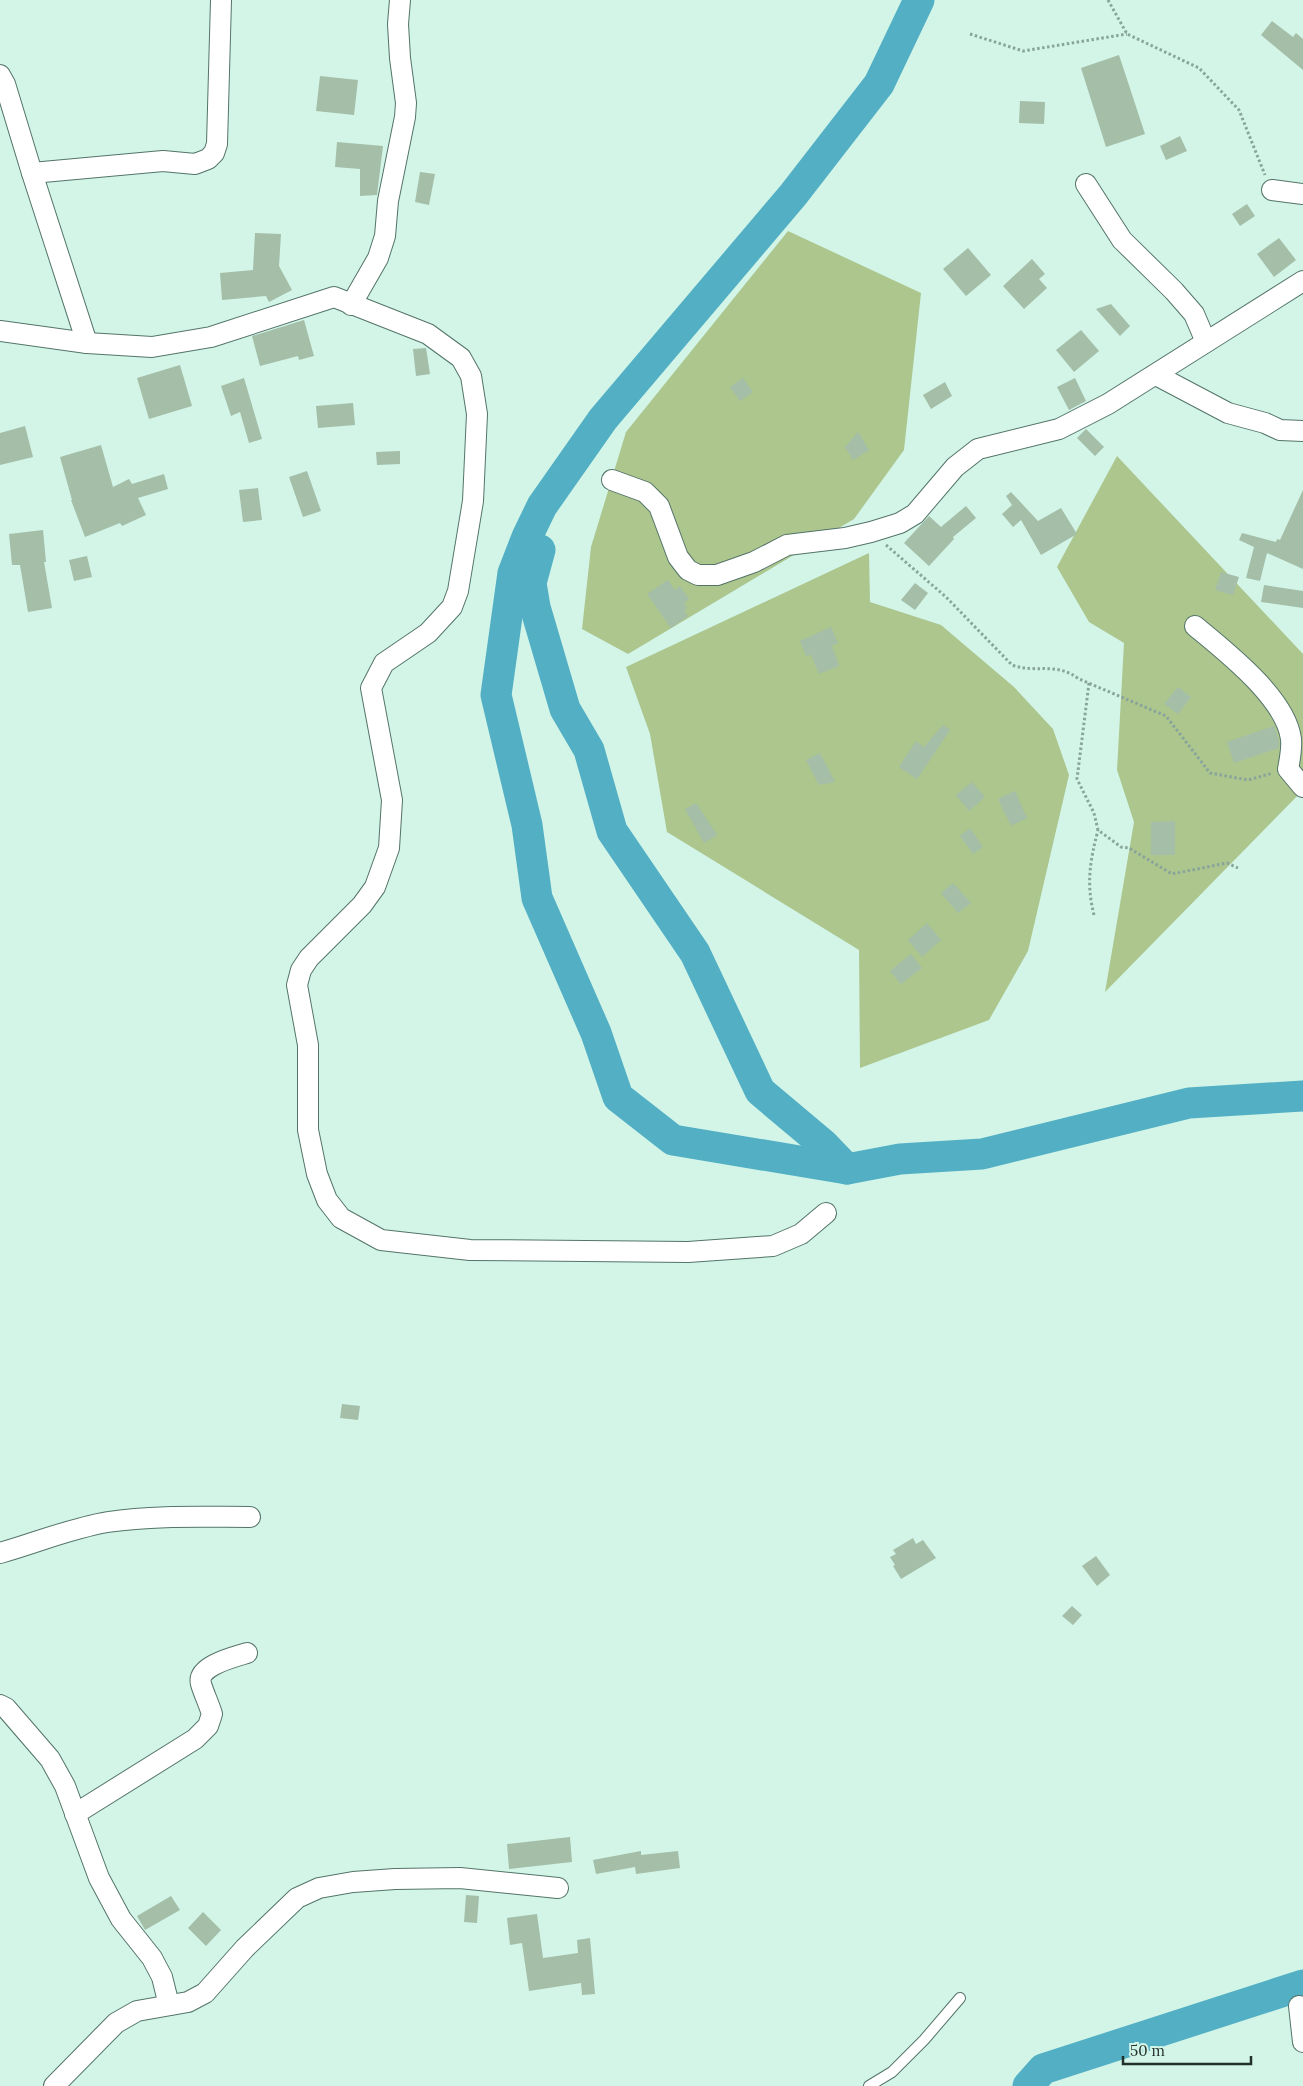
<svg xmlns="http://www.w3.org/2000/svg" width="1303" height="2086" font-family="Lora,serif">
<rect width="100%" height="100%" fill="#d2f5e8"/>
<g fill="#acc68e">
<path d="M788 231 921 293 904 450 854 519 628 654 582 629 591 547 626 432Z"/>
<path d="M1117 456 1303 654V790L1105 992 1134 822 1117 770 1124 643 1089 622 1057 567Z"/>
<path d="M869 553 870 602 941 625 1014 687 1053 729 1069 775 1028 951 989 1020 860 1068 859 950 667 832 650 734 626 667Z"/>
</g>
<g fill="none" stroke-linecap="round" stroke-linejoin="round">
<g stroke="#53afc4" stroke-width="31">
<path d="M919 0 879 84 793 195 603 419 542 506 527 537 513 573 496 695 527 825 537 898 596 1033 618 1097 673 1140 847 1169 900 1159 982 1154 1189 1103 1303 1096"/>
<path d="M540 550 531 583 535 607 565 709 589 750 612 831 695 953 760 1091 823 1144 847 1169"/>
<path d="M1028 2086 1043 2069 1303 1985"/>
</g>
</g>
<g fill="#a4bea8">
<path d="M1272 21 1293 37 1296 33 1303 39V70L1261 35Z"/>
<path d="M1119 55 1145 134 1106 147 1081 68Z"/>
<path d="M320 76 358 80 354 115 316 111Z"/>
<path d="M1020 101 1045 102 1044 124 1019 123Z"/>
<path d="M1180 136 1187 151 1166 160 1160 146Z"/>
<path d="M337 142 383 146 377 195 360 196V169L335 167Z"/>
<path d="M420 172 435 174 429 205 415 202Z"/>
<path d="M1247 204 1255 216 1240 226 1232 214Z"/>
<path d="M255 233 281 234 279 266 292 290 269 302 266 296 222 300 220 273 253 270Z"/>
<path d="M1279 238 1296 260 1274 277 1257 254Z"/>
<path d="M968 248 991 275 966 296 943 269Z"/>
<path d="M1032 259 1045 274 1039 279 1047 288 1024 309 1003 286Z"/>
<path d="M1111 304 1130 326 1120 336 1096 309Z"/>
<path d="M304 320 314 356 299 360 298 356 260 366 252 336Z"/>
<path d="M1081 330 1099 351 1074 372 1056 350Z"/>
<path d="M426 348 430 374 416 376 413 349Z"/>
<path d="M180 365 192 406 149 419 137 378Z"/>
<path d="M244 378 262 439 249 443 240 412 231 416 221 386Z"/>
<path d="M743 378 753 392 740 401 730 387Z"/>
<path d="M1075 378 1086 401 1069 410 1057 387Z"/>
<path d="M945 382 952 396 931 409 923 395Z"/>
<path d="M353 403 355 425 318 428 316 406Z"/>
<path d="M25 426 33 457 0 465V433Z"/>
<path d="M1086 429 1104 447 1095 456 1077 438Z"/>
<path d="M858 432 869 450 853 460 845 447Z"/>
<path d="M101 445 113 487 129 479 132 484 164 474 168 489 138 498 146 515 122 526 120 523 85 537 71 500H72L60 457Z"/>
<path d="M400 451V464L377 465 376 452Z"/>
<path d="M307 471 321 511 303 517 289 477Z"/>
<path d="M258 488 262 520 243 522 239 490Z"/>
<path d="M1303 490V569L1267 553 1260 581 1246 578 1254 547 1239 540 1242 533 1276 542 1277 539 1280 540Z"/>
<path d="M1011 492 1038 521 1061 508 1077 534 1041 555 1021 520 1013 527 1002 514 1012 505 1006 496Z"/>
<path d="M966 506 976 518 953 537 954 539 929 566 904 543 929 516 941 527Z"/>
<path d="M43 530 46 562H44L52 608 28 612 20 565H12L9 534Z"/>
<path d="M87 556 92 577 74 581 69 560Z"/>
<path d="M1221 572 1239 577 1233 595 1215 590Z"/>
<path d="M668 580 675 590 680 586 689 599 684 603 687 608 684 611 688 616 671 628 647 594Z"/>
<path d="M915 583 928 593 915 610 901 600Z"/>
<path d="M1264 585 1303 591V608L1261 602Z"/>
<path d="M831 627 838 643 832 646 839 666 819 674 811 655 806 656 800 641Z"/>
<path d="M1178 687 1191 697 1178 714 1164 704Z"/>
<path d="M943 725 950 730 917 779 899 767 916 741 924 747Z"/>
<path d="M1274 726 1279 741V748L1234 763 1227 742Z"/>
<path d="M820 753 835 782 819 785 806 760Z"/>
<path d="M972 782 985 797 969 811 956 795Z"/>
<path d="M1015 791 1027 818 1011 826 998 799Z"/>
<path d="M696 803 717 835 704 843 685 809Z"/>
<path d="M1175 821V855H1151V822Z"/>
<path d="M970 828 983 847 973 854 960 836Z"/>
<path d="M953 883 971 903 958 913 941 893Z"/>
<path d="M927 923 941 940 922 957 908 940Z"/>
<path d="M911 954 922 968 901 984 890 971Z"/>
<path d="M342 1404 360 1406 358 1420 340 1418Z"/>
<path d="M913 1538 916 1544 923 1540 936 1558 901 1579 893 1566 895 1565 890 1557 896 1554 893 1550Z"/>
<path d="M1096 1556 1110 1575 1097 1586 1082 1566Z"/>
<path d="M1072 1606 1082 1615 1073 1625 1062 1616Z"/>
<path d="M570 1837 572 1862 509 1869 507 1844Z"/>
<path d="M641 1851V1855L678 1851 680 1868 636 1874 635 1867 596 1874 593 1860Z"/>
<path d="M466 1895 479 1896 477 1923 464 1922Z"/>
<path d="M171 1896 180 1910 145 1930 137 1916Z"/>
<path d="M203 1912 221 1930 206 1946 188 1928Z"/>
<path d="M537 1914 543 1958 578 1953 577 1940 590 1938 595 1994 582 1995 581 1983 529 1991 522 1943 510 1945 507 1918Z"/>
</g>
<g fill="none" stroke-linecap="round" stroke-linejoin="round">
<defs>
<path id="service" d="M869 2086 892 2072 924 2040 960 1998"/>
<g id="minor">
<path d="M0 75 5 84 32 173 87 343"/>
<path d="M32 173 163 161 195 164 208 159 214 153 217 144 221 0"/>
<path d="M1086 184 1122 240 1174 291 1194 314 1206 342"/>
<path d="M1272 190 1303 194"/>
<path d="M351 305 378 258 385 236 388 201 405 117 406 103 400 58 398 24 400 0"/>
<path d="M0 331 87 343 152 347 211 337 334 297 428 334 461 358 471 376 477 414 473 501 458 591 452 607 428 633 384 663 371 688 392 800 389 848 375 887 362 905 309 958 301 970 297 985 308 1045V1130L317 1174 327 1200 341 1218 381 1240 470 1250 688 1252 773 1246 801 1234 826 1213"/>
<path d="M1156 375 1228 413 1265 423 1280 430 1303 431"/>
<path d="M612 480 645 492 659 506 678 557 688 570 698 575H717L754 562 787 545 845 538 871 532 900 523 915 514 955 467 978 449 1059 429 1108 404 1303 281"/>
<path d="M1195 626C1225 651 1286 698 1291 739 1292 749 1290 759 1288 769L1303 787"/>
<path d="M0 1553C36 1543 71 1528 108 1522 154 1515 203 1517 250 1517"/>
<path d="M0 1705 6 1708 50 1759 65 1786 99 1878 121 1919 152 1958 162 1977 169 2005"/>
<path d="M75 1814 195 1739 208 1726 212 1714C209 1704 204 1694 201 1684 196 1666 234 1657 247 1653"/>
<path d="M1299 2006 1303 2042"/>
<path d="M54 2086 116 2023 137 2011 188 2002 205 1993 245 1948 297 1898 319 1888 353 1882 395 1879 460 1878 558 1888"/>
</g>
</defs>
<use href="#service" stroke="#547469" stroke-width="12"/>
<use href="#minor" stroke="#547469" stroke-width="22"/>
<g stroke="#89a49a" stroke-width="3" stroke-dasharray="2.5 2.5" stroke-linecap="butt">
<path d="M1108 0 1127 34 1199 68 1239 110 1265 175"/>
<path d="M970 34 1023 51 1127 34"/>
<path d="M886 545 946 597 1012 665C1037 674 1055 661 1079 679L1166 716 1210 773 1248 780 1273 773"/>
<path d="M1089 683 1077 779 1094 813 1098 830 1121 847 1129 848 1172 874 1227 863 1238 868"/>
<path d="M1094 915C1086 883 1090 861 1098 830"/>
</g>
<use href="#service" stroke="#fff" stroke-width="10"/>
<use href="#minor" stroke="#fff" stroke-width="20"/>
</g>
<path d="M1123 2056v8h128v-8" fill="none" stroke="#23312c" stroke-width="2.5"/>
<text x="1130" y="2056" font-size="15" fill="#23312c" stroke="#d2f5e8" stroke-width="4" paint-order="stroke">50 m</text>
</svg>
